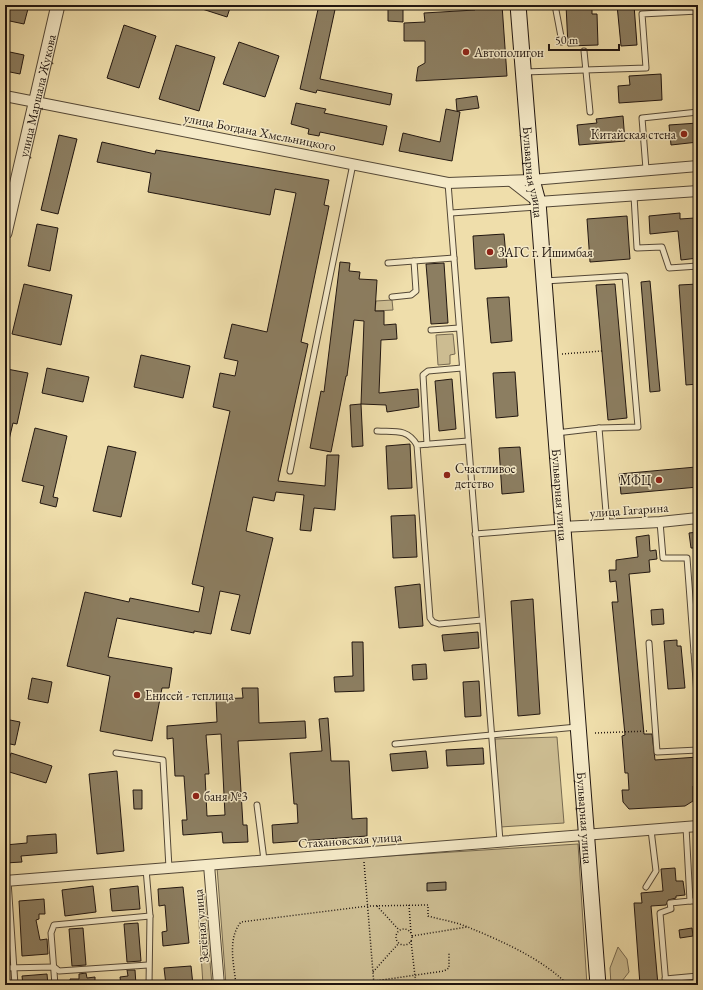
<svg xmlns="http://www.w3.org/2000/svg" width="703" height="990" font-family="'EB Garamond',serif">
<rect width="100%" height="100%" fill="#efdeab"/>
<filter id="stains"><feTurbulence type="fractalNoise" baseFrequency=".005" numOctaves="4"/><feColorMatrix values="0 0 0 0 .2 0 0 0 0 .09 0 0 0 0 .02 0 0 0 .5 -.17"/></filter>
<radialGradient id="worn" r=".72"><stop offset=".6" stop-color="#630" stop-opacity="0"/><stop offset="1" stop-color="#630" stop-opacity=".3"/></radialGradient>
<g fill="#ccbc91" stroke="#766950">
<path d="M392 300 393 310 375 311 376 301Z"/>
<path d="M453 334 455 354 450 355V364L438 365 436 335Z"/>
<path d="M557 737 564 823 500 827 495 739Z"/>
<path d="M578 844 587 985H226L217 867Z"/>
<path d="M197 892 204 893 212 985H203Z"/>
<path d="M618 947 627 959 629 972 622 981 625 985H611L610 968Z"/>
</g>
<g fill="#8c7e61" stroke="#211610" fill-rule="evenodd">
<path d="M5 5H29L24 24 5 20Z"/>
<path d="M196 5H231L227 17 196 7Z"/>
<path d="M319 5H336L320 79 392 94 390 105 317 90 316 93 300 89Z"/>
<path d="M388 5H403V22L388 21Z"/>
<path d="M475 5H502L507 76 416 81 418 67 425 63V41H404V23L425 22 424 13 475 10Z"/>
<path d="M566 5H592V14H597L598 45 568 46Z"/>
<path d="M617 5H634L637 45 621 46Z"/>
<path d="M124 25 156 36 139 88 107 78Z"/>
<path d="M239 42 279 56 265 97 223 84Z"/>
<path d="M176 45 215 57 199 111 159 99Z"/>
<path d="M5 51 24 55 20 74 5 71Z"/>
<path d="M661 74 662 100 619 103 618 86 630 85 629 76Z"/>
<path d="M477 96 479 108 457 111 456 99Z"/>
<path d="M296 103 326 109 324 113 387 126 383 145 320 132 319 136 308 134 309 129 291 124Z"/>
<path d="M446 109 460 112 452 161 399 151 403 133 440 142Z"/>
<path d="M623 116 625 141 579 145 577 125 597 123 596 119Z"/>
<path d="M698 123V142L671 145 669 125Z"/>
<path d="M59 135 77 139 58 214 41 210Z"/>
<path d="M102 142 155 154 156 150 329 180 324 205 329 206 301 342 308 344 278 481 325 486 327 455H339L335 510 314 508 311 531 300 530 304 495 276 492 274 501 253 497 246 531 273 538 250 634 231 630 240 595 220 591 211 634 194 631V633L117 618 108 657 172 668 169 688H162L152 741 100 731 110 676 67 666 85 592 129 602 130 598 199 612 204 587 192 584 230 411 213 407 220 373 235 376 238 361 224 358 232 324 267 332 296 193 275 189 270 215 148 192 151 173 97 162Z"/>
<path d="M680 213V219L695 218 698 258 681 260 678 231 650 234 649 216Z"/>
<path d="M627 216 630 259 590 262 587 219Z"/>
<path d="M37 224 58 228 50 271 28 266Z"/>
<path d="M504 234 507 267 475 269 473 236Z"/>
<path d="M340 262 350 263 349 271 360 272 359 279 377 280 375 311H384V325L396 324 397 339 381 340 379 393 418 389 419 407 387 412 386 405 361 404 364 321 354 320 347 376H346L331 452 310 448 321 391 324 392Z"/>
<path d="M444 263 448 323 431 324 426 264Z"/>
<path d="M650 281 660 391 650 392 641 282Z"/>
<path d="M24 284 72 295 61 345 12 334Z"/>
<path d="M615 284 627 418 608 420 596 285Z"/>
<path d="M698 284V384L686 385 679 285Z"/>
<path d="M509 297 512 341 491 343 487 298Z"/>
<path d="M141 355 190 366 183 398 134 387Z"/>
<path d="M47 368 89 377 83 402 42 393Z"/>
<path d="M7 369 28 373 17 424 13 423 8 444 5 443V378Z"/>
<path d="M515 372 518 416 496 418 493 373Z"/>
<path d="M452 379 456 429 439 431 435 381Z"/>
<path d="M361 404 363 446 352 447 350 405Z"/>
<path d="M35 428 67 436 53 497 58 498 56 507 40 503 44 486 22 481Z"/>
<path d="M410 444 412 488 388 489 386 446Z"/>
<path d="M108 446 136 452 121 517 93 511Z"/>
<path d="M520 447 524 492 502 494 499 448Z"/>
<path d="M696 467 698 487 621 494 619 474Z"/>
<path d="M415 515 417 557 393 558 391 516Z"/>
<path d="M698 532V548H691L689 533Z"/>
<path d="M649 535 650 551 656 550 657 559 649 560 650 572 629 574 644 734H652L655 760 698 757V786H693V801L685 806 629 809 623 802 622 790H629L628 773H625L622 736 625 735 612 602H618L616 581 610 582 609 570H616V560L638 557 636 537Z"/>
<path d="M420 584 423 626 399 628 395 587Z"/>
<path d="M533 599 540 714 518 716 511 601Z"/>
<path d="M663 609 664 624 652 625 651 610Z"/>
<path d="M478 632 479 648 444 651 442 635Z"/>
<path d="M677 640V646H681L685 688 668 689 664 641Z"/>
<path d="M352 642H363L364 691 335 692 334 677 353 676Z"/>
<path d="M426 664 427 679 413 680 412 665Z"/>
<path d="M32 678 52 682 48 703 28 699Z"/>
<path d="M479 681 481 716 465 717 463 682Z"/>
<path d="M242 688H258L259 723 305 721 306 738 238 741 243 825H247L248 842 223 843 222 832 183 835 182 820H187L184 776H175L173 738 167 739V726L217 722 216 699 243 698ZM221 734 225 815 207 816 205 774H209L206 735Z"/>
<path d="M328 718 331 761H349L352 819 367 818V836L273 843 272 825 298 823 297 804H294L290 753 322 751 319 719Z"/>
<path d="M5 719 20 722 15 745 5 743Z"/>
<path d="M483 748 484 764 447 766 446 750Z"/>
<path d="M426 751 428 768 392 771 390 754Z"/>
<path d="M11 753 52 766 46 783 6 771Z"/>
<path d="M117 771 124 851 97 854 89 774Z"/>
<path d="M133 790H142V809H134Z"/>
<path d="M56 834 57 853 21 856 22 862 5 863V845L27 843V836Z"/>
<path d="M675 868 676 881H683L685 895 676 896V898L668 900 666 905 651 906 658 985H640L634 903H642L641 893 663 891 661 869Z"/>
<path d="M446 882V890L427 891V883Z"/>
<path d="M93 886 96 912 65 916 62 890Z"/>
<path d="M138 886 140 909 112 911 110 889Z"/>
<path d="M183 887 189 943 163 946 162 932 167 931 165 905 159 906 158 889Z"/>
<path d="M44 899 45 914H39V919L36 920 40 940 47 939 48 954 22 956 19 901Z"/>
<path d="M138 923 141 961 127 962 124 924Z"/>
<path d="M83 928 86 965 72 966 69 929Z"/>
<path d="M692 928 693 936 680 938 679 930Z"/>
<path d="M191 966 193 985H166L164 968Z"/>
<path d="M127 970H135L136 985H121L120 977 128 976Z"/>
<path d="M86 973 87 978 95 977V985H71L70 979H79V974Z"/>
<path d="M47 974 48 985H23L22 976Z"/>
</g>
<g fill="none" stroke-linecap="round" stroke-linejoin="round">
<defs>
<g id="service">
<path d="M555 5 562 42"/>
<path d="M584 51 590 112"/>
<path d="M524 72 646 68 642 14 698 11"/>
<path d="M646 169 642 118 698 112"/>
<path d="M448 183 500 841"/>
<path d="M634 196 637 248 662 247 669 268 698 266"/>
<path d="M451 213 537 207"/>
<path d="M388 263 414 261"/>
<path d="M545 281 625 276 638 427 599 428"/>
<path d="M392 297 411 295 416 291 414 261 454 258"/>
<path d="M431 330 459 328"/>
<path d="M377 431C394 432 407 428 417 445"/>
<path d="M556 433 599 428 607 524"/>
<path d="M468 441 417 445 430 618 433 622 439 624 482 620"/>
<path d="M427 444 423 375 428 371 462 368"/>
<path d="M290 471 353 164"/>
<path d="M660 522 663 558H687L694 652H698"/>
<path d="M475 534 562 527"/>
<path d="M649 643 657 752 698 750"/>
<path d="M694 652 698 710"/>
<path d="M395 744 577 727"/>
<path d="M116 753 163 760 169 868"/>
<path d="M257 805 264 860"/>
<path d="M146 869 150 916 149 985"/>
<path d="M8 881 15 985"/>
<path d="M646 887 656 871 651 830"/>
<path d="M690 901H698"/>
<path d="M5 968 54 967 59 971 148 965"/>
<path d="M665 979 698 976"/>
<path d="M55 985 51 933 54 925 150 916"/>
<path d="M666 985 660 913 671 909 670 903 690 901 686 827"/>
</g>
<g id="minor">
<path d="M5 96 448 183 532 180 698 166"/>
<path d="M511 181 538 202 698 191"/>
<path d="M562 527 660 522 698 518"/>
<path d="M209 865 219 985"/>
<path d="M5 881 698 826"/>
</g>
<g id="tertiary">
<path id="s1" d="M5 233 58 5"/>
</g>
<g id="secondary">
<path id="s2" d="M518 5 532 180 538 202 544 281 598 985"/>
</g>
</defs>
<use href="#service" stroke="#544837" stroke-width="7"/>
<use href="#minor" stroke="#544837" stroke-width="12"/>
<use href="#tertiary" stroke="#544837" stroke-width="15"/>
<use href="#secondary" stroke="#211610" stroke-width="17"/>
<g stroke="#211610" stroke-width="1.5" stroke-dasharray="1 2" stroke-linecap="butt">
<path d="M562 354 602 351"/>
<path d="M595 733 648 731"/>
<path d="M364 862 374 985"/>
<path d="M409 905 411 933"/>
<path d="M377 906 399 930"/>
<circle cx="404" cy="937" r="8"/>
<path d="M412 936 467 927"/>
<path d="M411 941 416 985"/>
<path d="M373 972 398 944"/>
<path d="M236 985C234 964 227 939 241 922L368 906 428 905V916C442 920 457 922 470 928 502 941 544 960 568 985"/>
<path d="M347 985 444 971 449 968V952"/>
</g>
<use href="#service" stroke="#f5eac8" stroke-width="5"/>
<use href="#minor" stroke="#f5eac8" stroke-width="10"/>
<use href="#tertiary" stroke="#f5eac8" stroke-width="13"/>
<use href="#secondary" stroke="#f5eac8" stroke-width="15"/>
</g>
<g fill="#8f2418" stroke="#f5eac8" stroke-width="1.5">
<circle cx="466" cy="52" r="4"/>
<circle cx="684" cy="134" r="4"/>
<circle cx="490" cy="252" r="4"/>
<circle cx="447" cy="475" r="4"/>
<circle cx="659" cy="480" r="4"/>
<circle cx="137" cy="695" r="4"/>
<circle cx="196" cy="796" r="4"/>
</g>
<g text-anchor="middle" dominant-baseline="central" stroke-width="3" stroke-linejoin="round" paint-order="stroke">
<g font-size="13" fill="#211610" stroke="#f5eac8" text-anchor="start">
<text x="474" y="52">Автополигон</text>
<text x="676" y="134" text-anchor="end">Китайская стена</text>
<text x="498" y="252">ЗАГС г. Ишимбая</text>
<text x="455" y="468">Счастливое<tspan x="455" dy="15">детство</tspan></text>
<text x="651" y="480" text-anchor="end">МФЦ</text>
<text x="145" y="695">Енисей - теплица</text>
<text x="204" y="796">баня №3</text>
</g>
<g font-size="13" fill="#211610" stroke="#f5eac8">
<text stroke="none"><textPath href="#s1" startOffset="141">улица Маршала Жукова</textPath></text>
<text transform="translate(260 132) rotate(11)">улица Богдана Хмельницкого</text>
<text stroke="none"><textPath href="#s2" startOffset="168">Бульварная улица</textPath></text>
<text stroke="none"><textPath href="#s2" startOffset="492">Бульварная улица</textPath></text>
<text transform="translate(629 510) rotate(-4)">улица Гагарина</text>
<text stroke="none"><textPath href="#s2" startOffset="816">Бульварная улица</textPath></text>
<text transform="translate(350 840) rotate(-4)">Стахановская улица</text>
<text transform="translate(201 926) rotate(-95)">Зелёная улица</text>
</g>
</g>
<rect width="703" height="990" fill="none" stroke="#efdeab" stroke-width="20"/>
<rect x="6" y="6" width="691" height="978" fill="none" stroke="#211610" stroke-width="2"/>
<rect x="10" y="10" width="683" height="970" fill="none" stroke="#211610"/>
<path d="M549 44v6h70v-6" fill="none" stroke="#211610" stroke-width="2"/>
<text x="555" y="44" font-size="12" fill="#211610" stroke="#f5eac8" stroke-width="3" paint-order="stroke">50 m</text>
<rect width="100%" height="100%" filter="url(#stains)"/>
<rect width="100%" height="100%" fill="url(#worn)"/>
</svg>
